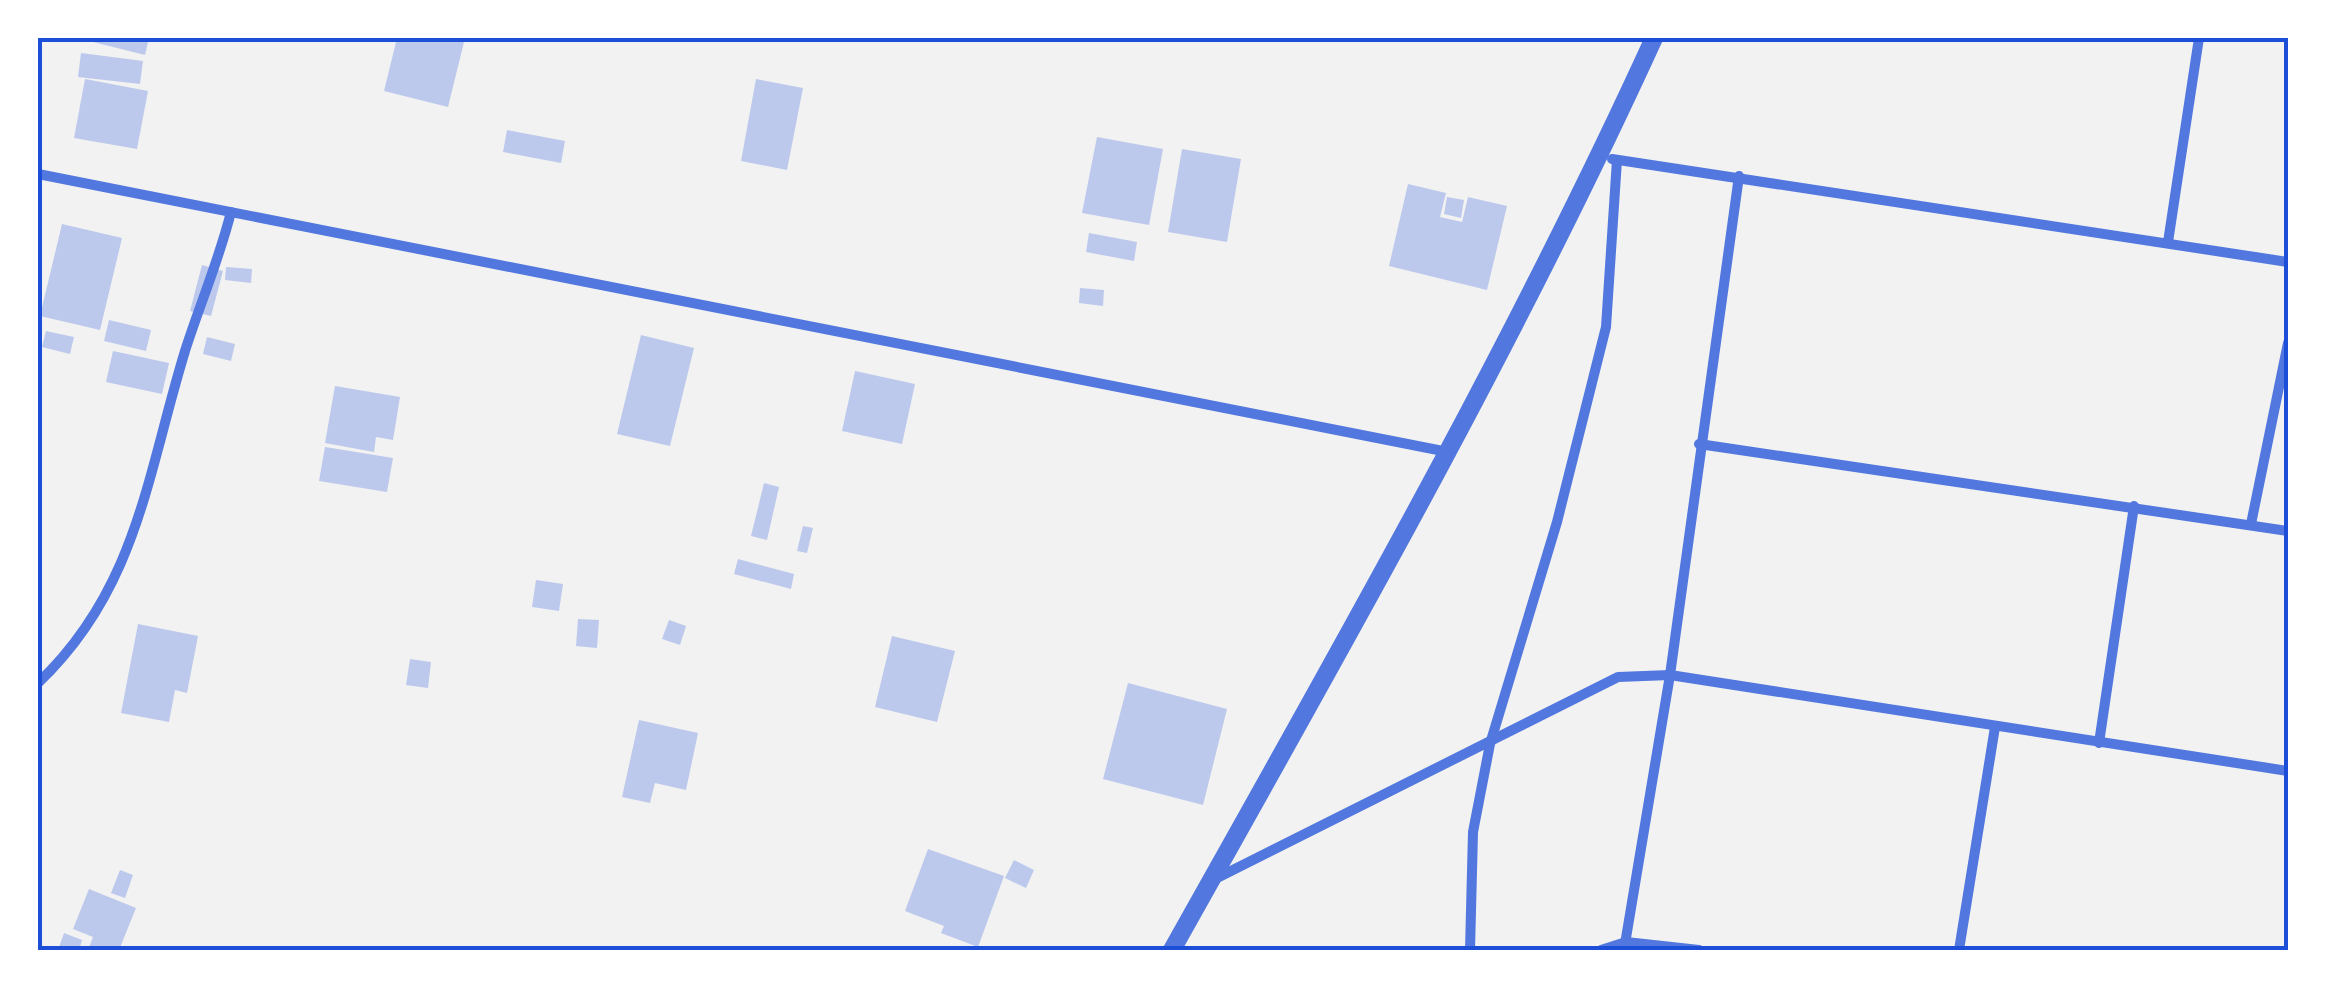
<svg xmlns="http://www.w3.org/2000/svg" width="2326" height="988" font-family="Quicksand,sans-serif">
<rect width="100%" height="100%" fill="#f2f2f2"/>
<g fill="#bdc9ec">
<path d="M90 38H149L145 55 89 41Z"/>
<path d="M397 38H465L448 107 384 91Z"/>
<path d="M81 53 143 61 140 84 78 77Z"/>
<path d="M85 79 148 91 137 149 74 138Z"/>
<path d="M756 79 803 88 787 170 741 161Z"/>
<path d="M507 130 565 141 561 163 503 152Z"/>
<path d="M1097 137 1163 149 1149 225 1082 213Z"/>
<path d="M1182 149 1241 159 1227 242 1168 232Z"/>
<path d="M1408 184 1446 193 1440 217 1462 222 1468 197 1507 206 1487 290 1389 266Z"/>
<path d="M1447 197 1464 200 1461 218 1444 214Z"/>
<path d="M62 224 122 238 100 330 40 316Z"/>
<path d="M1089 233 1137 242 1134 261 1086 252Z"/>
<path d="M202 265 223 271 211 316 190 311Z"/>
<path d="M226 267 252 269 251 283 225 280Z"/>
<path d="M1080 288 1104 290 1103 306 1079 303Z"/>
<path d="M109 320 151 330 146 351 104 341Z"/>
<path d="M46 331 74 337 70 354 42 347Z"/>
<path d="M641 335 694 348 670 446 617 434Z"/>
<path d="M207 337 235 344 231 361 203 354Z"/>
<path d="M113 351 169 363 162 394 106 382Z"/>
<path d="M855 371 915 384 902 444 842 431Z"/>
<path d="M335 386 400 397 393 440 376 437 374 452 325 443Z"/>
<path d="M325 447 393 458 387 492 319 481Z"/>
<path d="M764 483 779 487 767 540 751 536Z"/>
<path d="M803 526 813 528 807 553 797 551Z"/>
<path d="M738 559 794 574 791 589 734 574Z"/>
<path d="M536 580 563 584 559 611 532 607Z"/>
<path d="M578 619 599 620 597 648 576 646Z"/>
<path d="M669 620 686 626 680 645 662 639Z"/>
<path d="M138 624 198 636 187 693 175 690 169 722 121 713Z"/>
<path d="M892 636 955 651 937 722 875 707Z"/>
<path d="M410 659 431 662 428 688 406 685Z"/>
<path d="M1128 683 1227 709 1203 805 1103 779Z"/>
<path d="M639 720 698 733 686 790 655 783 650 803 622 797Z"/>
<path d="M928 849 1004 876 978 947 941 933 944 926 905 911Z"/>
<path d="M1014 860 1034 870 1026 888 1005 878Z"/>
<path d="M120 870 133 875 125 898 111 893Z"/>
<path d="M89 889 136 908 119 950H88L93 937 73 929Z"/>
<path d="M64 933 82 940 79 950H58Z"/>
</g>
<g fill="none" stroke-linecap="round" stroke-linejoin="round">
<g stroke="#5277de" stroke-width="10">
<path d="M1612 159 2288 262"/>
<path d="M38 174 1448 452"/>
<path d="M2168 242 2199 38"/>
<path d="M1699 444 2288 531"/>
<path d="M2251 524 2288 343"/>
<path d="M38 683C137 589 147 475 185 351 200 304 219 260 231 212"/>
<path d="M2099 743 2134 506"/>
<path d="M1215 879 1618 677 1670 675 2288 771"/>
<path d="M1470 950 1473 832 1490 744 1557 522 1606 327 1617 160"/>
<path d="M1601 950 1626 942 1699 950"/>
<path d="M1624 950 1670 675 1739 176"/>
<path d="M1959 950 1995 727"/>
</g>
<path stroke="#5277de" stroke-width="18" d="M1172 950C1340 650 1511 351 1654 38"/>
</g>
<rect width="2326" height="988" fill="none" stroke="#ffffff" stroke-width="80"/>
<rect x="40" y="40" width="2246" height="908" fill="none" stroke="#1d4ed8" stroke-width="4"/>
</svg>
